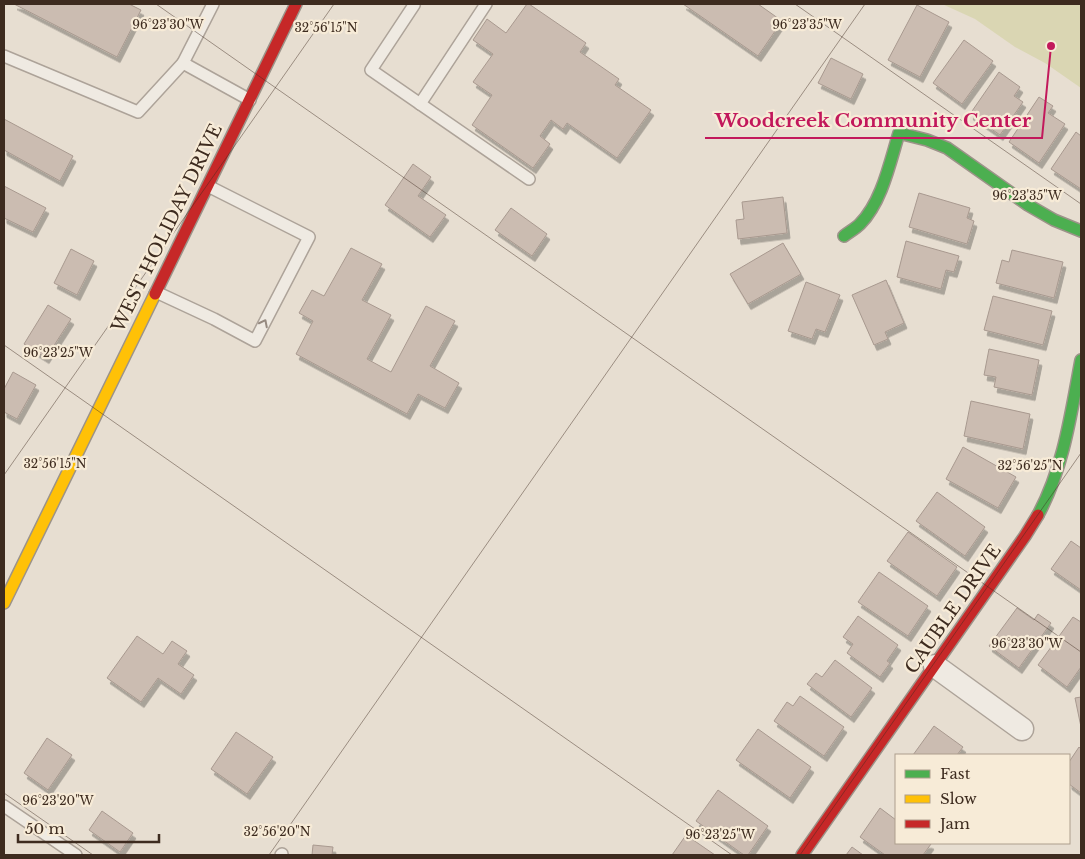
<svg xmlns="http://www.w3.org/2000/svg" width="1085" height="859" font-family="'Libre Baskerville',serif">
<defs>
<filter id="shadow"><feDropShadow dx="3" dy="5.5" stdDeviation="0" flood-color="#0004"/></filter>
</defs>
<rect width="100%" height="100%" fill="#e7ded1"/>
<path fill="#dad6b3" d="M942 4H1081V88L1045 63 1015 47 975 19Z"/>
<g fill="#cbbcb1" stroke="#a8998f" filter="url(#shadow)">
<path d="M14 4H129L141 10 117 57Z"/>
<path d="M527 4H529L586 43 580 52 619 79 615 85 651 110 617 158 567 123 563 129 551 120 540 136 550 144 533 168 472 125 492 95 473 82 493 54 473 40 487 19 506 33Z"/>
<path d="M683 4H758L782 21 758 56Z"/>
<path d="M917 5 949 22 920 77 888 60Z"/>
<path d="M964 40 993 61 962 104 933 83Z"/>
<path d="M831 58 863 74 851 99 818 83Z"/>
<path d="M999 72 1020 87 1014 96 1023 102 1000 135 970 114Z"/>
<path d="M1039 97 1053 106 1048 113 1065 124 1039 163 1009 142Z"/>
<path d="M4 119 73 156 60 181 4 150Z"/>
<path d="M1076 132 1081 136V189L1051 169Z"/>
<path d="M413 164 431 177 418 196 446 215 430 237 385 205Z"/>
<path d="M4 186 46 208 33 232 4 218Z"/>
<path d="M919 193 970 208 967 218 974 221 967 244 909 227Z"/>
<path d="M783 197 787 233 738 239 736 220 744 219 742 202Z"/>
<path d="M511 208 547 234 532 256 495 230Z"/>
<path d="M906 241 959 256 954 272 946 270 941 289 897 277Z"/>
<path d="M783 243 801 274 748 304 730 274Z"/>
<path d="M351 248 382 264 362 300 391 315 367 359 391 372 426 306 455 321 430 366 459 383 445 408 418 394 407 414 296 354 313 321 299 313 312 290 324 296Z"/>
<path d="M71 249 94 261 77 295 54 283Z"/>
<path d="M1012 250 1063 262 1054 298 996 283 1002 260 1009 262Z"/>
<path d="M886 280 904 323 885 332 888 339 874 345 852 295Z"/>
<path d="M806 282 840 295 825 332 816 329 812 339 788 331Z"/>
<path d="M993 296 1052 311 1043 345 984 330Z"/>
<path d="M48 305 71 319 46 358 24 344Z"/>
<path d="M989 349 1039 360 1032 395 994 387 996 377 984 375Z"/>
<path d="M13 372 36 385 17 419 4 412V389Z"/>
<path d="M971 401 1030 414 1023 449 964 436Z"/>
<path d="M963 447 1016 477 998 508 946 479Z"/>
<path d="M937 492 985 527 965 556 916 521Z"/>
<path d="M908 532 957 567 937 596 887 561Z"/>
<path d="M1071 541 1081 548V590L1051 569Z"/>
<path d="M879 572 928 606 908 636 858 602Z"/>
<path d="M1017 608 1034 620 1038 614 1051 623 1019 668 989 646Z"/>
<path d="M858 616 898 645 887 661 890 663 880 677 847 653 853 644 843 637Z"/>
<path d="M1073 617 1081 622V667L1067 687 1038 665Z"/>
<path d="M137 636 163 654 172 641 187 651 178 664 194 675 181 694 158 678 141 702 107 678Z"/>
<path d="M835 660 872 688 851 717 807 684 816 673 822 677Z"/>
<path d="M800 696 844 727 824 756 774 721 787 702 793 706Z"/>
<path d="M1081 697V727L1075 698Z"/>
<path d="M934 726 963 747 957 755H913Z"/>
<path d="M758 729 811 767 790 798 736 760Z"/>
<path d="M236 732 273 757 247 794 211 769Z"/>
<path d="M47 738 72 755 48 790 24 773Z"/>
<path d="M1079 747 1081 749V793L1069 784V762Z"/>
<path d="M718 790 768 826 748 855H744L696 821Z"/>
<path d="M880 808 896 820V843H929L931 844 923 855H885L860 837Z"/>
<path d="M102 811 133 833 120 852 89 830Z"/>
<path d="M686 835 715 855H672Z"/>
<path d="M313 845 333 847 332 855H312Z"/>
<path d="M852 847 863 855H846Z"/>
</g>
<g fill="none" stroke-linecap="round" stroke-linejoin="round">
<defs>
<g id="lane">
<path d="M213 4 183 63 250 100"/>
<path d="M413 4 414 5 371 70 529 179"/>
<path d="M4 56 138 112 183 63"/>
<path d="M420 104 486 4"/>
<path d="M156 292 214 319 255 341 309 237 208 186"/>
<path d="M4 806 76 855"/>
<path d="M281 855 282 854"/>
</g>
<path id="street" d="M935 666 1022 729"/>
<g id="fast">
<path d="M844 236C849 232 855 229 860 224 882 202 890 162 899 133L927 140 947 148 1028 205 1054 220 1081 231"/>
<path d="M1038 515C1064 467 1071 413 1081 360"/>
</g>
<path id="slow" d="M4 603 155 294"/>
<g id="jam">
<path d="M155 294 296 4"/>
<path d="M802 855 1025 536 1038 515"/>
</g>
</defs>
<use href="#lane" stroke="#ada399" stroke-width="14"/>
<use href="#street" stroke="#ada399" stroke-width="25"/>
<use href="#fast" stroke="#9c9389" stroke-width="14"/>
<use href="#slow" stroke="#9c9389" stroke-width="14"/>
<use href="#jam" stroke="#9c9389" stroke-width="14"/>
<use href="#lane" stroke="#efeae2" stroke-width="11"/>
<use href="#street" stroke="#efeae2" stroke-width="22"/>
<use href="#fast" stroke="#4caf50" stroke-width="11"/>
<use href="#slow" stroke="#ffc107" stroke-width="11"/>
<use href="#jam" stroke="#c62828" stroke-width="11"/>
</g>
<defs><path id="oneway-chevron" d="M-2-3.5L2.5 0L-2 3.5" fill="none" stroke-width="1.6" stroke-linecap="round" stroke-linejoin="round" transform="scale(1.25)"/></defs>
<use stroke="#968a80" href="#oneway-chevron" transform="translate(264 323) rotate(-63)"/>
<path fill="none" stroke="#3d2b1f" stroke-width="1" stroke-opacity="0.45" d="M156 4 1081 652M795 4 1081 204M4 345 732 855M4 475 334 4M4 793 93 855M269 855 865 4M800 855 1081 453"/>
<g text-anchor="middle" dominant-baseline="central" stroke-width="4.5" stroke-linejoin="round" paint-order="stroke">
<g font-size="18" fill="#3d2b1f" stroke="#f7ebd7">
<text transform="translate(167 228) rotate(-64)">WEST HOLIDAY DRIVE</text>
<text transform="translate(953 609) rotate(-55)">CAUBLE DRIVE</text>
</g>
</g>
<g font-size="12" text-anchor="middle" fill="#3d2b1f" stroke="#f7ebd7" stroke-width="4.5" stroke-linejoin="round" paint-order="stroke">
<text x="168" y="29">96°23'30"W</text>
<text x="807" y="29">96°23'35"W</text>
<text x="326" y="32">32°56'15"N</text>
<text x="1027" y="200">96°23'35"W</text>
<text x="58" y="357">96°23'25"W</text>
<text x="55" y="468">32°56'15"N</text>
<text x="1030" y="470">32°56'25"N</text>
<text x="1027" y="648">96°23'30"W</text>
<text x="58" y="805">96°23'20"W</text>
<text x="277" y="836">32°56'20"N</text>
<text x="720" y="839">96°23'25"W</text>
</g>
<path fill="none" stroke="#c2185b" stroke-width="2" d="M1051 46L1042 138H705"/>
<circle fill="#c2185b" stroke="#f7ebd7" stroke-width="2" cx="1051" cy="46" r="5"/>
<g font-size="19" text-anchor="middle" font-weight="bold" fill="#c2185b" stroke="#f7ebd7" stroke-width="4.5" stroke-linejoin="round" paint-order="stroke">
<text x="873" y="127">Woodcreek Community Center</text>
</g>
<rect width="1085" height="859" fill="none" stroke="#3d2b1f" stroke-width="10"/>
<rect x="895" y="754" width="175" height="90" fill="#f7ebd7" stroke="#ad9e8d"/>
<rect x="905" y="770" width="25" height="8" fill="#4caf50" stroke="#ad9e8d"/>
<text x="940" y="779" font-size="15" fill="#3d2b1f">Fast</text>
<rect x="905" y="795" width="25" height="8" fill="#ffc107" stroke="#ad9e8d"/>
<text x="940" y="804" font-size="15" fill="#3d2b1f">Slow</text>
<rect x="905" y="820" width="25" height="8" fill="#c62828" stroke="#ad9e8d"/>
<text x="940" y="829" font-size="15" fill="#3d2b1f">Jam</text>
<path d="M18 834v8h141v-8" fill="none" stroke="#3d2b1f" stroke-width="2.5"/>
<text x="25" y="834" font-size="15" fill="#3d2b1f" stroke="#f7ebd7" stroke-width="4" paint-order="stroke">50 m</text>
</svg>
